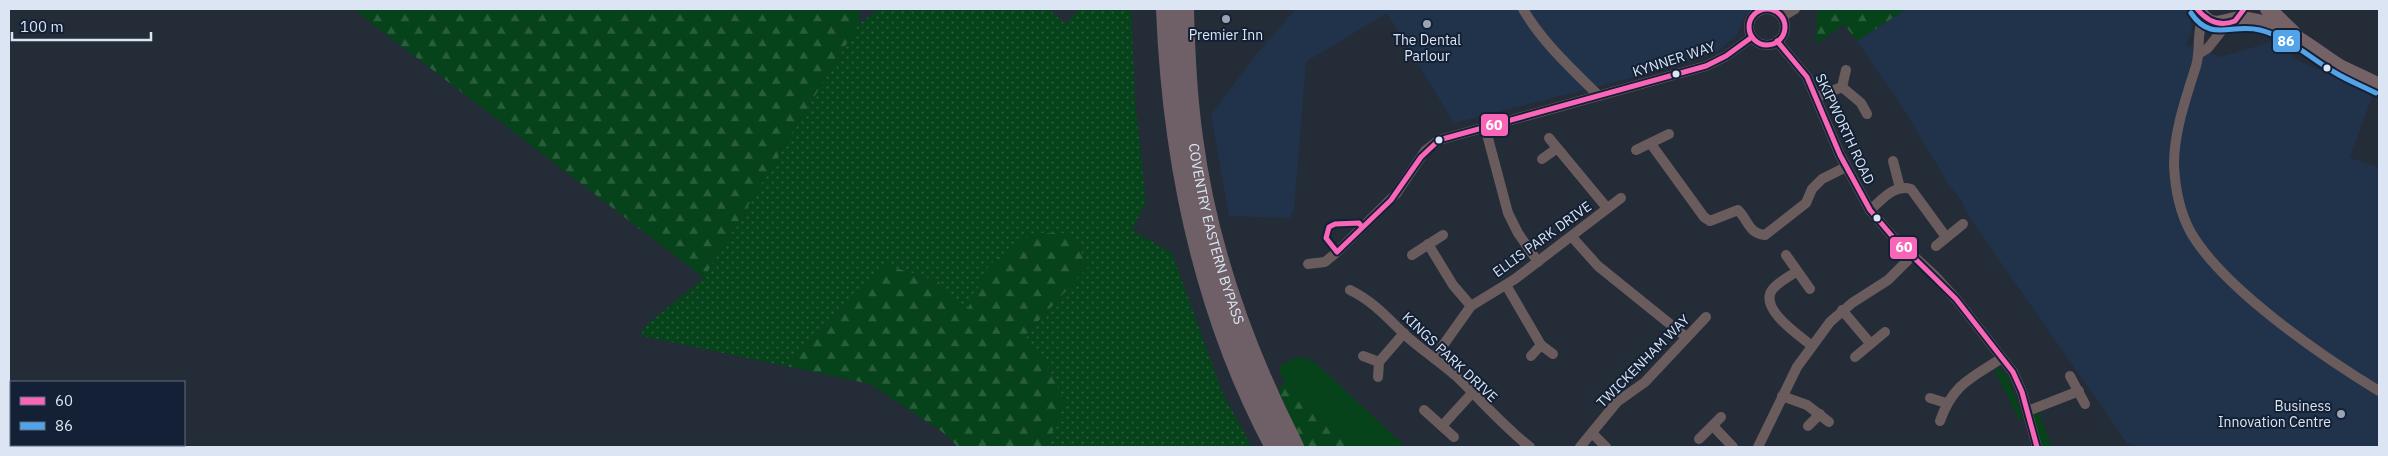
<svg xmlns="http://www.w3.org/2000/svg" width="2388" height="456" font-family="'IBM Plex Sans',sans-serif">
<defs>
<pattern id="forest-firs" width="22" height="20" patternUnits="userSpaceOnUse" patternTransform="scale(1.25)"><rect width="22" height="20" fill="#06421a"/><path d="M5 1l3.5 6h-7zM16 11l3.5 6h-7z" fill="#2a5d3c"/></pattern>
<pattern id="park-dots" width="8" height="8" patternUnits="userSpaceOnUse" patternTransform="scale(1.25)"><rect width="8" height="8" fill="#06421a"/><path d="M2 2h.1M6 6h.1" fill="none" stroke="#2a5d3c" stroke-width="1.8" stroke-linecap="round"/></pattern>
</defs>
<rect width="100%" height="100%" fill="#242c38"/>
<g fill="#21324b">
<path d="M1296 9H1754L1745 15 1737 35 1718 51 1674 67 1454 123 1387 13 1306 62 1294 209 1290 218 1229 216 1211 115 1259 51Z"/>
<path d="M1906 9H2186L2191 22 2192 30 2186 45 2221 57 2274 41 2295 59 2373 94 2350 158 2379 167V447H2142L2127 443 1969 217 1962 202 1949 185 1903 108 1857 41Z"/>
</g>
<g fill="#06421a">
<path d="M1297 357 1309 359 1319 366 1406 447H1347L1315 408 1285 383 1280 373V366Z"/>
<path d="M1994 369H2000L2008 377 2023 418 2019 420Z"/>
<path d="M2039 412 2052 447H2043L2042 444 2034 421 2035 415Z"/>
</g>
<g fill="url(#forest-firs)">
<path d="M353 9H860L859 24 704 278Z"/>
<path d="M1820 9H1906L1857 41 1844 24 1816 44 1817 12Z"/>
<path d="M1032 233H1071L1089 266 1025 336 1046 362 1065 403 1046 447H958L941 431 870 384 786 366 887 265 938 281 966 311 989 265Z"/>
<path d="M1285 383 1315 408 1347 447H1304L1278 390Z"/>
</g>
<path fill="url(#park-dots)" d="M879 9H1049L1065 24 1080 9H1131L1135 100 1146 202 1132 230 1172 253 1223 394 1252 447H1046L1065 403 1046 362 1025 336 1089 266 1071 233H1032L989 265 966 312 938 281 887 265 786 366 641 336 645 326 704 278 859 24Z"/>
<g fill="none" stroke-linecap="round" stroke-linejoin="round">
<g stroke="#6a5b5d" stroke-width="10">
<path d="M1523 9C1542 42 1572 69 1599 96"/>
<circle cx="1767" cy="27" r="18"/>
<path d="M1782 17 1795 9"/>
<path d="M2203 18C2196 34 2201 50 2196 66 2186 98 2174 131 2174 165 2175 187 2180 212 2190 231 2222 288 2323 357 2379 391"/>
<path d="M1777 41 1807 77 1840 155 1870 210 1892 236 1934 275 1956 299 2013 372 2022 392 2037 447"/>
<path d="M2200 53 2208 48 2227 24"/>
<path d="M1842 87 1861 103 1867 114"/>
<path d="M1842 87 1846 70"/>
<path d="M1817 97 1842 87"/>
<path d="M1485 127 1508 213 1518 233 1538 262"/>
<path d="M1549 138 1607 208"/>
<path d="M1651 144 1704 217 1710 221 1738 210C1749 221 1748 233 1765 235L1806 203 1812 189 1822 179 1846 167"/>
<path d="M1636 150 1669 134"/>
<path d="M1542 159 1556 149"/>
<path d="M1893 161 1900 188"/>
<path d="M1870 210C1882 200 1894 184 1911 189L1946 237"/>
<path d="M1572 237 1598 266 1686 337"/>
<path d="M1428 244 1453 285 1471 306"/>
<path d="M1936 246 1963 224"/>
<path d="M1412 255 1443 235"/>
<path d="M1786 255 1810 289"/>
<path d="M1308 264 1325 262 1337 252 1396 194 1425 151 1439 140 1706 66 1726 56 1752 37"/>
<path d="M1797 271C1789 277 1778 282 1772 290 1759 309 1799 335 1812 346"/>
<path d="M1506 285 1541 345 1553 354"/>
<path d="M1350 290C1371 300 1386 316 1403 333 1419 348 1439 361 1456 376 1481 400 1503 426 1530 447"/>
<path d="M1842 310 1870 343"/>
<path d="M1363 356 1379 362 1378 377"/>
<path d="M1531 356 1541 345"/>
<path d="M1855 357 1885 332"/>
<path d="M1434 358 1471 306 1515 279 1621 198"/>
<path d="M1379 362 1404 333"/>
<path d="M2070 376 2085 404"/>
<path d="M1782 396 1807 405 1829 422"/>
<path d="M1930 398 1946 403"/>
<path d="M1424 410 1454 437"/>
<path d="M2028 411 2079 391"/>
<path d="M1940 421C1953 384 1971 378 2002 358"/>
<path d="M1442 426 1472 393"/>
<path d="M1713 426 1733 447"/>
<path d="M1808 426 1820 414"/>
<path d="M1593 434 1606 447"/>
<path d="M1699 439 1721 417"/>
<path d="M1580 447 1617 402 1645 382 1706 317"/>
<path d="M1758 447 1797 367 1830 322 1852 303 1888 280 1913 255"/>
</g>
<g stroke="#756267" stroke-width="16">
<path d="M2197 9C2208 28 2217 25 2235 20 2242 18 2259 22 2266 24 2292 32 2315 51 2338 66 2351 73 2366 79 2379 86"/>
<path d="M2268 9 2293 33"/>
</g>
<g stroke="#6e6066" stroke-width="20">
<path d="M1166 9C1172 160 1203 312 1275 447"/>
<path id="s1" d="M1184 9C1185 52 1187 95 1193 138 1207 245 1245 351 1294 447"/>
</g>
<defs>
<g id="bus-1">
<path d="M2197 9C2207 21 2220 27 2235 21L2244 9"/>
<circle cx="1767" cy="27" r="18"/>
<path d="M1777 41 1807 77 1840 155 1870 210 1892 236 1956 299 2013 372 2022 392 2037 447"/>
<path d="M1362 227 1359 223 1335 224 1329 227 1326 238 1337 252 1391 200 1421 157 1439 140 1706 66 1726 56 1752 37"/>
</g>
<path id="bus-2" d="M2191 13C2211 43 2231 23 2260 30 2288 37 2310 58 2334 72 2347 80 2362 86 2376 93"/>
</defs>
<use href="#bus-1" stroke="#132035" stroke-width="9"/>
<use href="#bus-2" stroke="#132035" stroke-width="9"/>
<use href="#bus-1" stroke="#fa66b7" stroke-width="5"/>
<use href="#bus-2" stroke="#53a3e8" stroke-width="5"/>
</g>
<g fill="#9ba4b2" stroke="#132035" stroke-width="2">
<circle cx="1226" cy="19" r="5"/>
<circle cx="1427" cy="24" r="5"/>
<circle cx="2341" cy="414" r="5"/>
</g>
<g fill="#dbe5f3" stroke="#132035" stroke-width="2">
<circle cx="2327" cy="68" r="4.5"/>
<circle cx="1676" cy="74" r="4.5"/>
<circle cx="1439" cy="140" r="4.5"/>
<circle cx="1877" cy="218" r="4.5"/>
</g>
<g text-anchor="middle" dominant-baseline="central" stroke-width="4" stroke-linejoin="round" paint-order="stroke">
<g font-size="14" fill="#dbe5f3" stroke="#132035">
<text x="1226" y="35">Premier Inn</text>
<text x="1427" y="40">The Dental<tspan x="1427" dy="16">Parlour</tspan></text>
<text x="2331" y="406" text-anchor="end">Business<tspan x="2331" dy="16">Innovation Centre</tspan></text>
</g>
<g font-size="14" fill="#dbe5f3" stroke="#132035">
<text transform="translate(1674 59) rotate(-18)">KYNNER WAY</text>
<text transform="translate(1845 129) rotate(65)">SKIPWORTH ROAD</text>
<text stroke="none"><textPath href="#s1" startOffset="228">COVENTRY EASTERN BYPASS</textPath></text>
<text transform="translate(1542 239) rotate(-36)">ELLIS PARK DRIVE</text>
<text transform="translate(1450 357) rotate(43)">KINGS PARK DRIVE</text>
<text transform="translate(1643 361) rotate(-45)">TWICKENHAM WAY</text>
</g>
</g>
<g stroke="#132035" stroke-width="2">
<rect x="2272" y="29" width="29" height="24" rx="5" fill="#53a3e8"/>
<rect x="1480" y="113" width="29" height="24" rx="5" fill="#fa66b7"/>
<rect x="1889" y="236" width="29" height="24" rx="5" fill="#fa66b7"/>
</g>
<g font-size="14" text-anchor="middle" font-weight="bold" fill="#fff">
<text x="2286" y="46">86</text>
<text x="1494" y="130">60</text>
<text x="1904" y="252">60</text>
</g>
<rect width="2388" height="456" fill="none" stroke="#dbe5f3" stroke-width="20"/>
<rect x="10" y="381" width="175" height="65" fill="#132035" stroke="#636f81"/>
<rect x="20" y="397" width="25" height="8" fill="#fa66b7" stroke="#636f81"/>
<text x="55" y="406" font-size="15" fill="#dbe5f3">60</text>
<rect x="20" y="422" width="25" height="8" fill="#53a3e8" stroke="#636f81"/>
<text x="55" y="431" font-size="15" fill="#dbe5f3">86</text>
<path d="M12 32v8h139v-8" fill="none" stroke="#dbe5f3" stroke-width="2.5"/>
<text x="20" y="32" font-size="15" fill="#dbe5f3" stroke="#132035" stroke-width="4" paint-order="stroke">100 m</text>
</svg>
